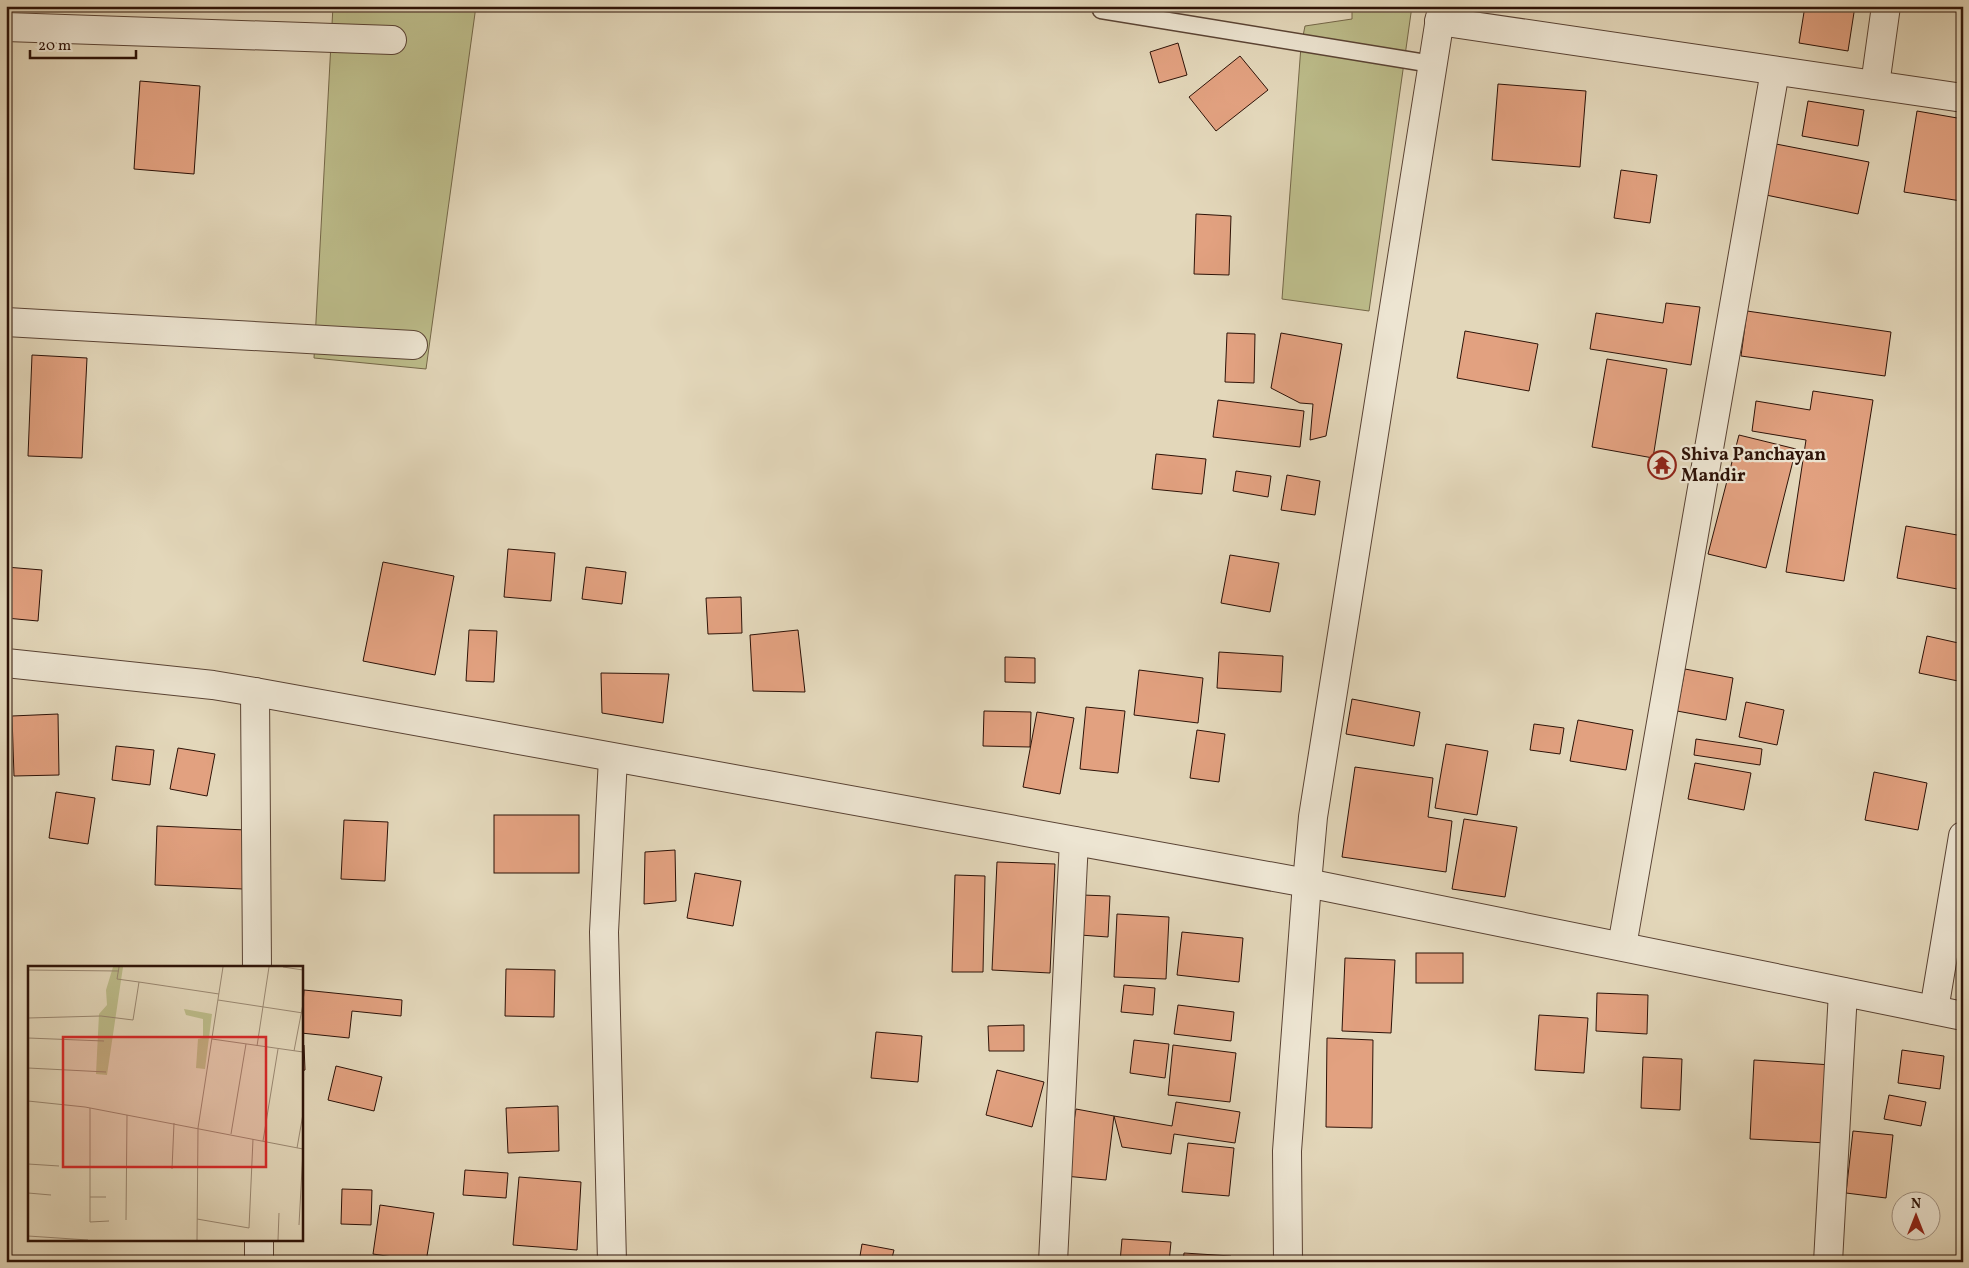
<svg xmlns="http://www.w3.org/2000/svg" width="1969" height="1268" font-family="Vollkorn,serif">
<rect width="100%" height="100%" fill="#e3d7ba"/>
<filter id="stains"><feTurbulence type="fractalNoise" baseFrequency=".004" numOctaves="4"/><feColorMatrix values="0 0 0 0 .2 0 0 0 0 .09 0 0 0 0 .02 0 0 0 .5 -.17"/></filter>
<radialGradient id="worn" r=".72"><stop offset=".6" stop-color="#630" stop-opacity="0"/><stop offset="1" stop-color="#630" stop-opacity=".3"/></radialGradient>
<g fill="#bcbc8a" stroke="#746748">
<path d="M333 6H476L426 369 314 358Z"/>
<path d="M1352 6H1412L1369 311 1282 299 1301 46 1305 26 1352 19Z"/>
</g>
<g fill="#e2a180" stroke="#2d1207">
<path d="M1805 6H1855L1848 51 1799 43Z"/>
<path d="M1178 43 1187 75 1159 83 1150 52Z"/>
<path d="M1240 56 1268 90 1216 131 1189 97Z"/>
<path d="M140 81 200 86 194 174 134 169Z"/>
<path d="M1498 84 1586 91 1580 167 1492 160Z"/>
<path d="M1808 101 1864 110 1858 146 1802 136Z"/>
<path d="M1917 111 1963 119 1961 201 1904 192Z"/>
<path d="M1776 144 1869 162 1858 214 1766 195Z"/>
<path d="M1621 170 1657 175 1650 223 1614 218Z"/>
<path d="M1196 214 1231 216 1229 275 1194 274Z"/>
<path d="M1666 303 1700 307 1691 365 1590 349 1596 313 1663 323Z"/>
<path d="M1747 311 1891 332 1885 376 1741 356Z"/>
<path d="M1465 331 1538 344 1529 391 1457 378Z"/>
<path d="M1227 333 1255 334 1254 383 1225 382Z"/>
<path d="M1281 333 1342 344 1326 436 1310 440 1313 404 1300 403 1271 388Z"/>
<path d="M32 355 87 358 82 458 28 456Z"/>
<path d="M1607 359 1667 369 1653 458 1592 447Z"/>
<path d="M1813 391 1873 400 1844 581 1786 572 1806 440 1752 431 1756 401 1810 410Z"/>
<path d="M1218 400 1304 411 1300 447 1213 437Z"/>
<path d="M1739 435 1796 449 1766 568 1708 554Z"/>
<path d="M1156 454 1206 459 1202 494 1152 489Z"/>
<path d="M1236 471 1271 476 1268 497 1233 491Z"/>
<path d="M1287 475 1320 481 1315 515 1281 510Z"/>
<path d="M1906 526 1963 536V590L1897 578Z"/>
<path d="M508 549 555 553 551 601 504 597Z"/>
<path d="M1230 555 1279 563 1270 612 1221 603Z"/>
<path d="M383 562 454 576 435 675 363 661Z"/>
<path d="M6 567 42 570 38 621 6 618Z"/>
<path d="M586 567 626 572 622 604 582 599Z"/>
<path d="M741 597 742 633 708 634 706 598Z"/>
<path d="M469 630 497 631 494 682 466 681Z"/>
<path d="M798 630 805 692 753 691 750 635Z"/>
<path d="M1927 636 1963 644V682L1919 673Z"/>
<path d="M1219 652 1283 656 1281 692 1217 688Z"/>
<path d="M1005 657 1035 658V683L1005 682Z"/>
<path d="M1685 669 1733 678 1726 720 1677 711Z"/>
<path d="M1139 670 1203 678 1198 723 1134 715Z"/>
<path d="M601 673 669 674 663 723 602 713Z"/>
<path d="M1352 699 1420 712 1414 746 1346 734Z"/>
<path d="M1746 702 1784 710 1777 745 1739 737Z"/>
<path d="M1086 707 1125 711 1118 773 1080 769Z"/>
<path d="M984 711 1031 712 1030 747 983 746Z"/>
<path d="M1037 712 1074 718 1060 794 1023 787Z"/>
<path d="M58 714 59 775 14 776 12 716Z"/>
<path d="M1578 720 1633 730 1626 770 1570 761Z"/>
<path d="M1534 724 1564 728 1560 754 1530 750Z"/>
<path d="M1197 730 1225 734 1219 782 1190 778Z"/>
<path d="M1696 739 1762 749 1760 765 1694 755Z"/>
<path d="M1446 744 1488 751 1477 815 1435 808Z"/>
<path d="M116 746 154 750 150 785 112 780Z"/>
<path d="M178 748 215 754 207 796 170 789Z"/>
<path d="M1695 763 1751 773 1744 810 1688 799Z"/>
<path d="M1355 767 1433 778 1428 817 1452 821 1446 872 1342 857Z"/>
<path d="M1874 772 1927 783 1918 830 1865 820Z"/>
<path d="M56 792 95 798 88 844 49 838Z"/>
<rect x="494" y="815" width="85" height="58"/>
<path d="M1464 819 1517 827 1505 897 1452 889Z"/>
<path d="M344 820 388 822 385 881 341 879Z"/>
<path d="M157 826 246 830 243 889 155 885Z"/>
<path d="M675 850 676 901 644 904 645 852Z"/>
<path d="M997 862 1055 864 1050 973 992 970Z"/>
<path d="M695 873 741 881 733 926 687 918Z"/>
<path d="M955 875 985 876 983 972H952Z"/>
<path d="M1082 895 1110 896 1108 937 1080 935Z"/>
<path d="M1117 914 1169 917 1166 979 1114 977Z"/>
<path d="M1182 932 1243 938 1239 982 1177 975Z"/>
<rect x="1416" y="953" width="47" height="30"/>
<path d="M1345 958 1395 960 1391 1033 1342 1031Z"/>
<path d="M506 969 555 970 554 1017 505 1016Z"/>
<path d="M1124 985 1155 988 1153 1015 1121 1012Z"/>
<path d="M304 990 402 1000 401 1016 352 1011 349 1038 301 1033Z"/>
<path d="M1597 993 1648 995 1647 1034 1596 1031Z"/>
<path d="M1178 1005 1234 1012 1231 1041 1174 1034Z"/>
<path d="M1539 1015 1588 1018 1584 1073 1535 1070Z"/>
<path d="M1024 1025V1051H989L988 1026Z"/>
<path d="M876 1032 922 1036 918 1082 871 1078Z"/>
<path d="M1327 1038 1373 1040 1372 1128 1326 1127Z"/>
<path d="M1134 1040 1169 1044 1165 1078 1130 1073Z"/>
<path d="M301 1044 304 1045 305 1070 301 1071Z"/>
<path d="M1173 1045 1236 1053 1230 1102 1168 1095Z"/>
<path d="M1902 1050 1944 1056 1940 1089 1898 1083Z"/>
<path d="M1643 1057 1682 1059 1680 1110 1641 1108Z"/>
<path d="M1754 1060 1832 1065 1827 1143 1750 1139Z"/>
<path d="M336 1066 382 1077 374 1111 328 1100Z"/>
<path d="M997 1070 1044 1082 1032 1127 986 1115Z"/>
<path d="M1889 1095 1926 1102 1921 1126 1884 1119Z"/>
<path d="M1176 1102 1240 1112 1235 1143 1174 1134 1171 1154 1122 1147 1114 1116 1172 1126Z"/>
<path d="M558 1106 559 1151 508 1153 506 1108Z"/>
<path d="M1076 1109 1114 1116 1106 1180 1065 1176Z"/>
<path d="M1853 1131 1893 1135 1886 1198 1846 1193Z"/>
<path d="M1188 1143 1234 1148 1229 1196 1182 1192Z"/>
<path d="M465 1170 508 1173 506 1198 463 1195Z"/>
<path d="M519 1177 581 1182 577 1250 513 1245Z"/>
<path d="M342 1189 372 1190 371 1225 341 1224Z"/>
<path d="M380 1205 434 1213 426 1262 373 1254Z"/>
<path d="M1122 1239 1171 1242 1169 1262H1120Z"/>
<path d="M862 1244 894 1250 891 1262H859Z"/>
<path d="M1184 1253 1231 1256 1230 1262H1183Z"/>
</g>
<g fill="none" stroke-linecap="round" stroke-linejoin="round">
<defs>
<path id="lane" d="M1101 10 1432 64"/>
<g id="street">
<path d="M1439 21 1963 98"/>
<path d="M6 27 392 40"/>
<path d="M1875 85 1886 6"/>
<path d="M6 322 413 345"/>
<path d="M6 663 213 685 255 692 1307 883 1963 1016"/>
<path d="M255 692 257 967"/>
<path d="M1622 946 1775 71"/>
<path d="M1934 1010 1963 836"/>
<path d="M259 1239V1262"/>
<path d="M612 1262 604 932 613 758"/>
<path d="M1053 1262 1074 841"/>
<path d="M1288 1262 1287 1151 1307 883 1313 817 1442 6"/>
<path d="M1828 1262 1843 992"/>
</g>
</defs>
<use href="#lane" stroke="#5a4334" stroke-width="19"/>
<use href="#street" stroke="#5a4334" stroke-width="30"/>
<use href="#lane" stroke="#ede5d2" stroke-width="16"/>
<use href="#street" stroke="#ede5d2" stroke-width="28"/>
</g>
<defs>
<symbol id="temple-ring" viewBox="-11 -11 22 22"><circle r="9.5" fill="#ede5d2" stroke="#8f2418" stroke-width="1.5"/><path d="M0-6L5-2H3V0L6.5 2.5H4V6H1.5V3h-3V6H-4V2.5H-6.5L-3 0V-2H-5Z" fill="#8f2418"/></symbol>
</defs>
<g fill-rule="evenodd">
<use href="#temple-ring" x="1646" y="449" width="32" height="32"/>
</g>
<g text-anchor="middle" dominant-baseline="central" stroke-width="4.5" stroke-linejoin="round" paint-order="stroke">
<g font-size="18" font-weight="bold" fill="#2d1207" stroke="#ede5d2" text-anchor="start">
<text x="1681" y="455">Shiva Panchayan<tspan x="1681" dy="21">Mandir</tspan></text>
</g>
</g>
<g transform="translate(28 966)">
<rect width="275" height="275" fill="#e3d7ba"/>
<path d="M85 1H95L79 109 68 108 71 48 79 39 78 24ZM156 43 184 48 177 103 168 102 170 73 175 72V53L158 49Z" fill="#bcbc8a"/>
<path fill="none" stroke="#9a8872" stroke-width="1" d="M91 1 89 13 111 16M255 1 275 4M0 4 91 5M190 34 275 47M0 52 73 50 105 54 111 16 191 28M0 72 76 75M184 73 275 86M229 80 241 1M266 85 275 38M0 102 78 106M0 135 57 141 275 183M62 142V256L81 255M203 168 218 78M235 175 250 83M269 182 275 148M0 198 31 200M144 203 146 157M0 227 23 229M62 231H78M169 253 221 262 225 173M98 254 99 149M271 259 275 184M0 270 60 274M169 274 170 162 195 1M250 274 251 247"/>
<path fill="#d62828" fill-opacity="0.15" stroke="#d62828" stroke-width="2.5" d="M35 71H238V201H35Z"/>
<rect width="275" height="275" fill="none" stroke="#2d1207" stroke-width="2.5"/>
</g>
<rect width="1969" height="1268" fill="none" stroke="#e3d7ba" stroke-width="25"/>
<rect x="8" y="8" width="1954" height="1253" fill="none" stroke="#2d1207" stroke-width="2.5"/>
<rect x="12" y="12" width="1944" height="1243" fill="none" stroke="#2d1207"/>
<g transform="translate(1916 1216)"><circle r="24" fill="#ede5d2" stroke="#a09181"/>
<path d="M0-4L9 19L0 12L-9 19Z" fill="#8f2418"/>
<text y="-8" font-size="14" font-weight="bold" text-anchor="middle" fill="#2d1207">N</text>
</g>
<path d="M30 50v8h106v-8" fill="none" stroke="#2d1207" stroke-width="2.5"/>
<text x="38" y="50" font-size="15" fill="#2d1207" stroke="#ede5d2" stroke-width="4" paint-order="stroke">20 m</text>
<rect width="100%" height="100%" filter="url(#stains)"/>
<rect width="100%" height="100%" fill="url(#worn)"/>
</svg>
